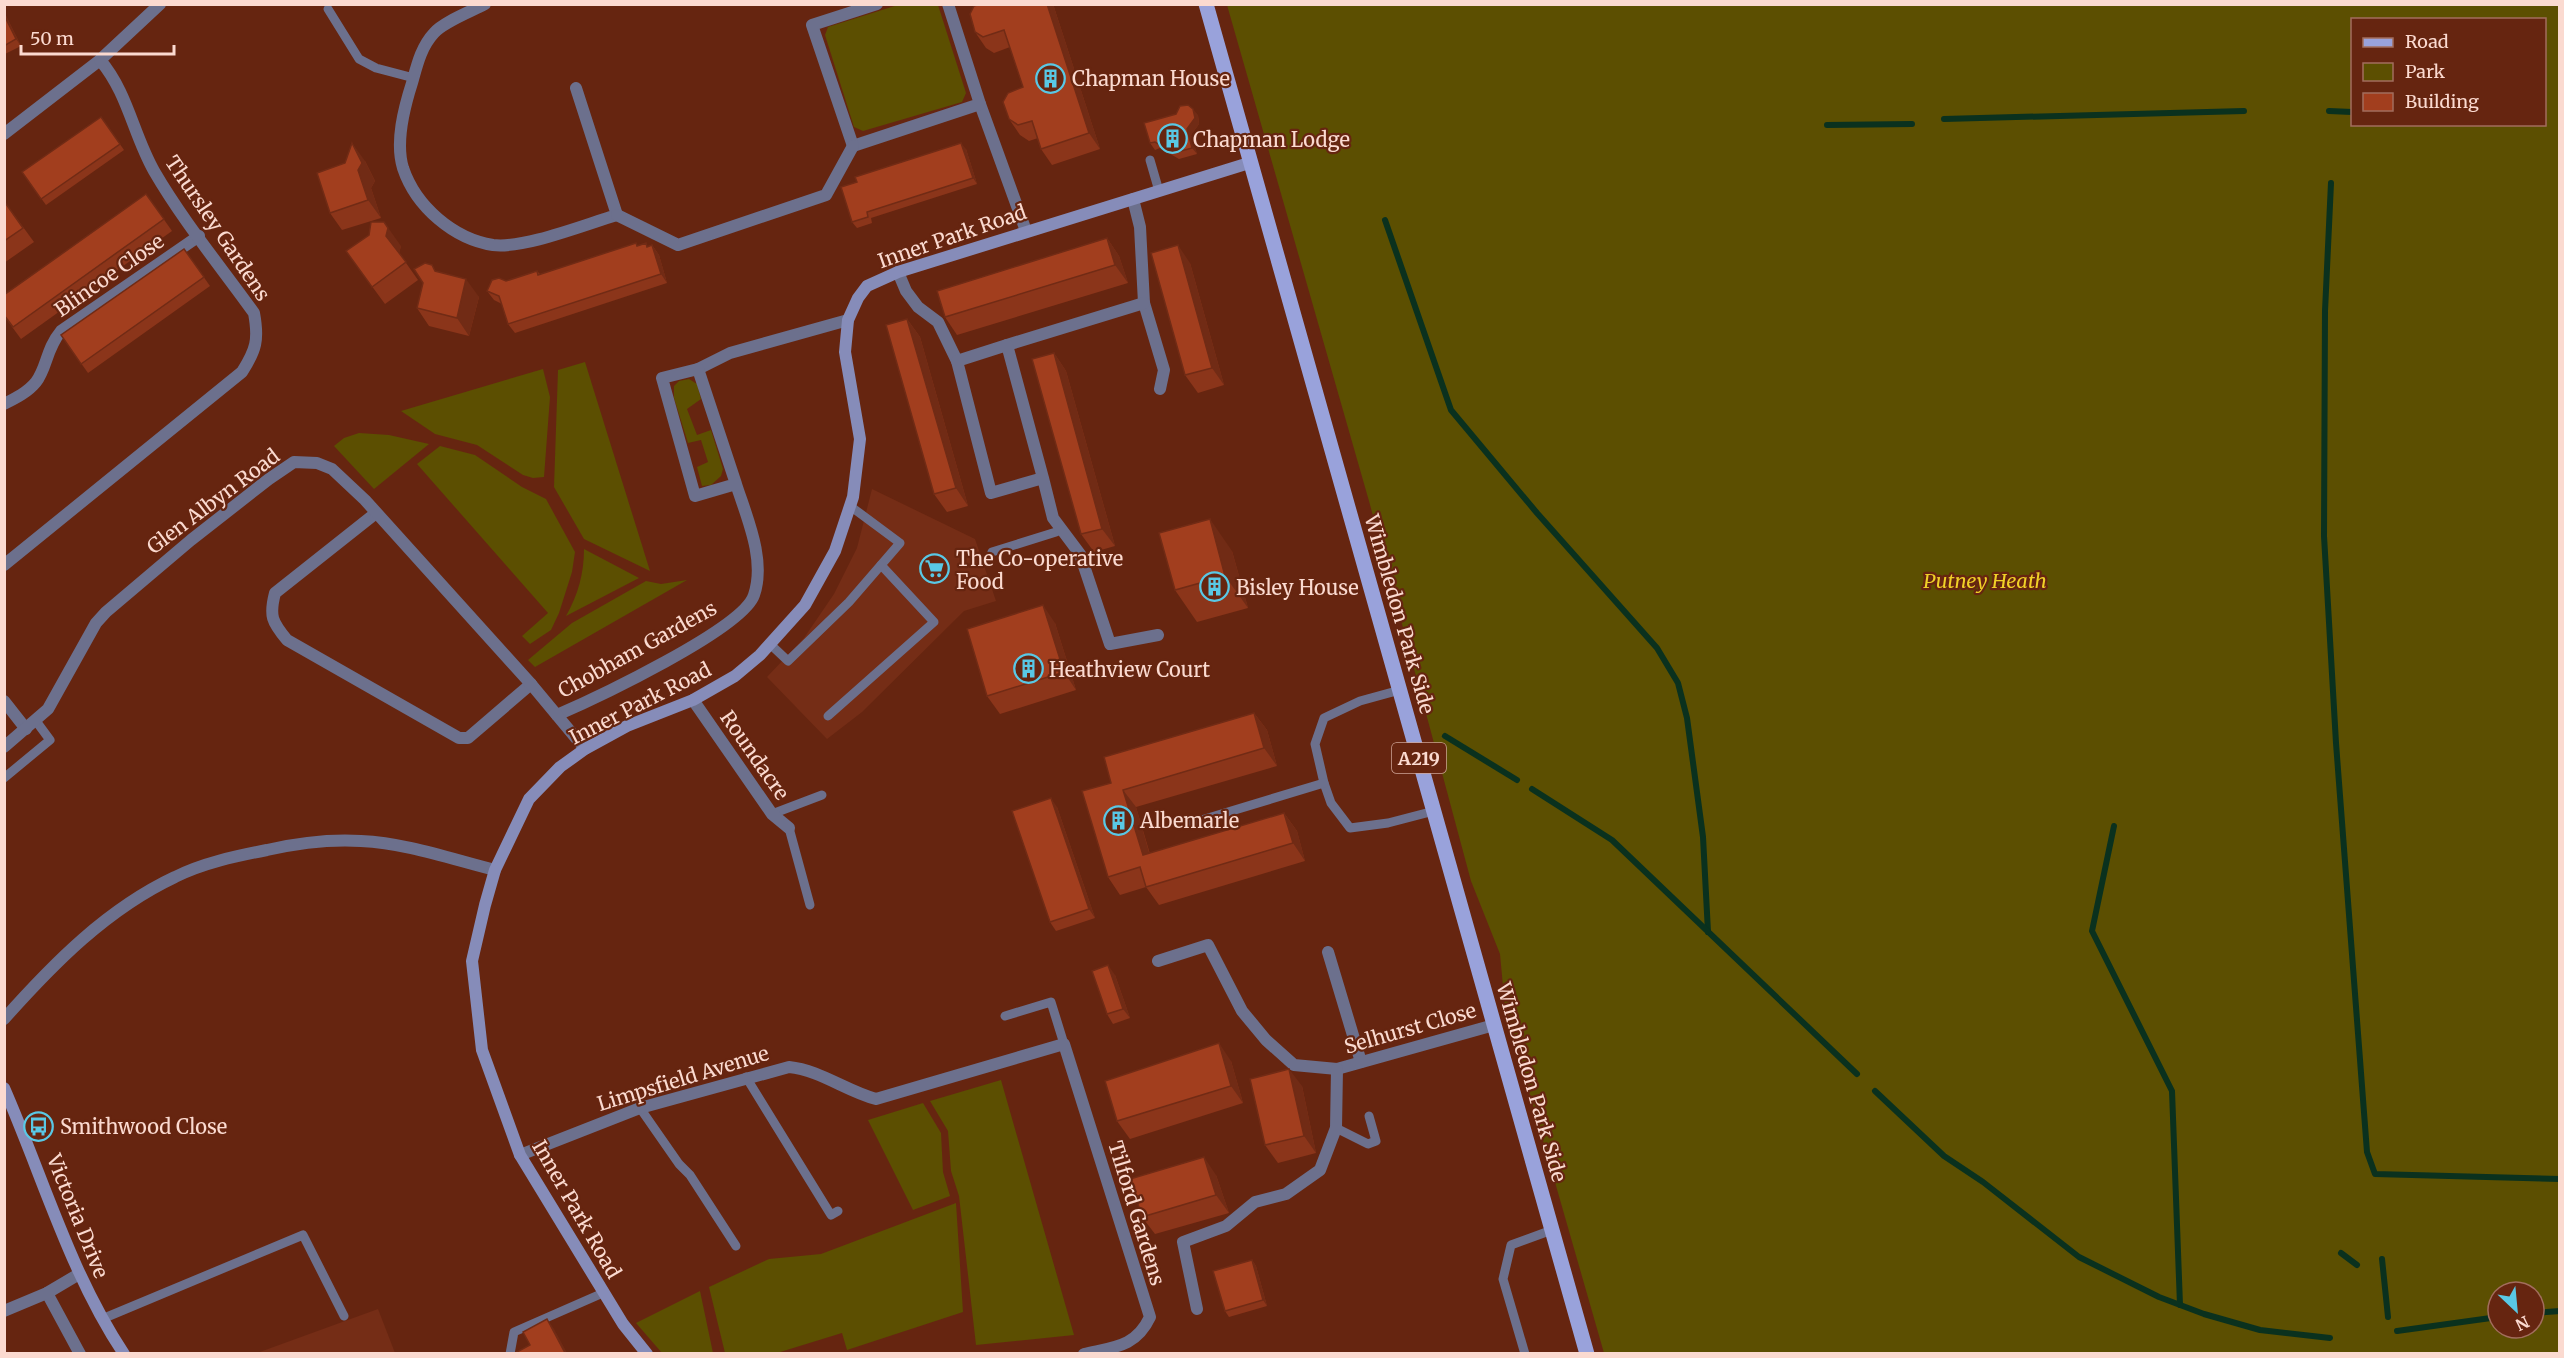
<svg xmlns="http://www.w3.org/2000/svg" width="2564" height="1358" font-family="Merriweather,serif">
<rect width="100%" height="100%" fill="#662510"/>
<g fill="#752d16">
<path d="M872 489 975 539 996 601 964 611 862 712 827 739 767 677 804 638 834 594 857 548Z"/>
<path d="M378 1309 395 1353H257Z"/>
</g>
<g fill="#5c4f01" fill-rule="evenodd">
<path d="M901 4 938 5 966 93 962 102 863 131 854 127 825 35 828 27Z"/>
<path d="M1227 5H2559V1353H1604L1505 1008 1500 954 1471 881 1369 501ZM2352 20H2544V124H2352ZM2498 1292H2534V1328H2498Z"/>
<path d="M585 362 650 571 584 539 554 487 558 370Z"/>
<path d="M543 369 550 397 544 477 533 478 523 475 477 445 435 434 401 411Z"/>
<path d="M689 379 697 384 701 399 687 409 697 435 711 430 723 469 721 476 711 485 702 486 697 467 708 462 701 440 688 443 674 398V386L679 381Z"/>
<path d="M359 433 389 435 429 444 374 489 334 446 344 438Z"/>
<path d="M440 446 475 455 522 487 546 499 575 552 572 572 559 613 551 630 530 644 522 636 548 613 417 464Z"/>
<path d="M584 549 639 578 566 616C578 595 584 573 584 549Z"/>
<path d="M687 580 535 667 528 660 572 623 646 581 661 584Z"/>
<path d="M1001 1080 1074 1335 976 1345 959 1196 951 1171 948 1131 930 1101Z"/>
<path d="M923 1103 941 1133 943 1172 950 1196 913 1210 868 1120Z"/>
<path d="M956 1203 963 1312 847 1350 842 1333 777 1353H725L709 1287 769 1259 821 1254Z"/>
<path d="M700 1291 713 1353H662L636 1323Z"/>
</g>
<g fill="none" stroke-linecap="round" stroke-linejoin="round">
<g stroke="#0a311e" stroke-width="6">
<path d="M2329 111 2352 112"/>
<path d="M1944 119 2244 111"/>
<path d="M1827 125 1912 124"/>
<path d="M2331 183 2325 311 2324 536 2336 743 2367 1152 2375 1174 2560 1179"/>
<path d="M1385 220 1451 410 1537 513 1657 648 1678 683 1687 718 1703 837 1708 932"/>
<path d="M1445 736 1517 780"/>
<path d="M1532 789 1612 840 1857 1074"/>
<path d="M2114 826 2092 931 2172 1091 2180 1305"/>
<path d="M1875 1091 1944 1156 1983 1182 2079 1257 2159 1297 2204 1314 2260 1330 2330 1338"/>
<path d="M2341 1253 2357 1265"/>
<path d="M2382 1259 2388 1317"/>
<path d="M2534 1313 2560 1311"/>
<path d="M2397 1331 2498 1317"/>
</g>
<g stroke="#6c708d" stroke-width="9">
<path d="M328 9 359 59 376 68 414 78"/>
<path d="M1150 160 1159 191"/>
<path d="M992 552 1056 532 1060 527"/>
<path d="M770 644 788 661 849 602 900 543 850 506"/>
<path d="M1400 690 1360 701 1324 718 1315 744 1324 783 1331 803 1350 828 1388 823 1434 811"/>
<path d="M828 716 934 622 881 565"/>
<path d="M4 778 50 740 36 721"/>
<path d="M772 814 822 795"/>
<path d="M1185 825 1324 783"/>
<path d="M789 828 810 905"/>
<path d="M1005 1016 1051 1002 1064 1044"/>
<path d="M746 1077 831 1215 838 1211"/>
<path d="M640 1108 679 1164 690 1175 736 1246"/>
<path d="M1336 1128 1368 1144 1376 1141 1369 1116"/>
<path d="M102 1319 303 1235 344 1316"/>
<path d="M510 1354 514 1332 603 1293"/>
<path d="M1525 1354 1503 1279 1511 1245 1552 1230"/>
</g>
<g stroke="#6c708d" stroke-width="12">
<path d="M485 4C472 11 443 22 434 33 421 47 417 65 412 83 404 108 395 142 403 168 416 207 454 239 493 245 524 249 586 224 617 215L576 88"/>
<path d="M980 104 1026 231"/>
<path d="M4 134 100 60 160 4"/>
<path d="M853 146 980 104 948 4"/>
<path d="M853 146 812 25 877 4"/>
<path d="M1133 199 1140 227 1144 303 1164 370 1160 389"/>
<path d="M617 215 678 245 826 195 853 146"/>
<path d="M898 272 906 291 918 307 938 322 957 361"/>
<path d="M1007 345 1144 303"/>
<path d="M698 369 730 353 848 320"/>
<path d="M4 404C16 398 28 392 36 382 47 368 46 349 61 331L199 236"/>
<path d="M1043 478 1007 345 957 361 991 493 1043 478 1053 518 1080 554 1110 644 1158 635"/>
<path d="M376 513 275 593C269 616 272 622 287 640L459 738H468L531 684"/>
<path d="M4 565 242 372C256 350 259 340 254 313 221 267 183 221 154 171 133 134 128 93 100 60"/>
<path d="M693 700 772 814 789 828"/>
<path d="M4 701 26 729"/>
<path d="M557 715C594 699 743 629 754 595 766 560 747 518 736 484L695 496 662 378 698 369 736 484"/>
<path d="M4 747 48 709 96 623 106 612 191 540 269 479 294 462 317 463 332 469 365 500 531 684 585 749"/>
<path d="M1328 952 1361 1062"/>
<path d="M1158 961 1208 945 1242 1011 1266 1040 1294 1065 1337 1069 1494 1025"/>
<path d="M4 1019C54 963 107 909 175 877 203 863 236 856 267 850 298 843 329 839 361 841 406 843 451 859 495 870"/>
<path d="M520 1155 640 1108 789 1067C820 1070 846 1091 876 1099L1064 1044 1150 1317C1136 1347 1114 1347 1084 1354"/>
<path d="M47 1293 80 1354"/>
<path d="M1197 1309 1183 1242 1226 1226 1255 1202 1286 1194 1320 1170 1336 1128 1337 1069"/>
<path d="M4 1311 47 1293 79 1274"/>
</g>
<g stroke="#868cb9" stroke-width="12">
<path d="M4 1088C43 1177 70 1273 124 1354"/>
<path d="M647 1354 623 1324 520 1155 482 1050 472 961 485 905 495 870 529 799 560 767 585 749 627 726 693 700 735 676 760 655 805 605 835 551 853 497 860 439 845 352 848 320 858 298 867 286 898 272 1249 163"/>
</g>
<path stroke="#99a2db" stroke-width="15" d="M1206 4 1587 1354"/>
</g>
<g fill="#8b351a">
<path d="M980 4H1053L1100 149 1052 165 1041 149 1038 138 1029 141 1020 135 1009 119 1023 87 1010 47 994 53 986 48 975 32Z"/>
<path d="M4 12 21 46 5 54 4 53Z"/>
<path d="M1176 114 1198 115 1199 124 1191 135 1197 154 1179 159 1160 148 1155 150 1150 143Z"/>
<path d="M101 117 124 150 46 205 22 172Z"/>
<path d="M966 149 977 184 871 218 872 223 857 228 852 222 841 187Z"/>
<path d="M365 161 375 181 371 188 381 218 342 230 330 213Z"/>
<path d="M146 194 172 231 21 339 4 316Z"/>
<path d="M4 201 34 242 4 263Z"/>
<path d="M1107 238 1119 256 1128 283 957 335 945 317Z"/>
<path d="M652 245 659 255 667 283 515 333 508 324 502 304 494 300 487 291 506 281 537 271 540 274 638 246H648Z"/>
<path d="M401 246 399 253 418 280 385 304 346 251Z"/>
<path d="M184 249 210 286 88 373 61 335Z"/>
<path d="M1190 263 1224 385 1198 393 1185 375Z"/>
<path d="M432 265 436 272 479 297 469 336 429 326 417 308Z"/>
<path d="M907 319 920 337 968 506 947 512 934 494Z"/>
<path d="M1054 353 1066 371 1115 546 1094 552 1081 534Z"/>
<path d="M1232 551 1248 608 1197 622 1175 590Z"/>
<path d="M1055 623 1076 690 1000 714 987 696Z"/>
<path d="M1254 713 1267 730 1277 766 1136 807 1150 854 1284 813 1297 831 1305 861 1159 905 1146 887 1120 895 1108 877 1111 783Z"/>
<path d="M1057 807 1095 918 1056 931 1050 922Z"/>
<path d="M1115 975 1130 1018 1113 1024 1107 1014Z"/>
<path d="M1231 1061 1243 1103 1130 1139 1117 1121Z"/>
<path d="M1302 1086 1316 1153 1278 1163 1265 1145Z"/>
<path d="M1216 1175 1229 1213 1155 1234 1142 1217Z"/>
<path d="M1252 1260 1256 1266 1267 1306 1229 1317 1225 1311Z"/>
</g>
<g fill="#712b15">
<path d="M1047 4H1053L1100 149 1089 133Z"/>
<path d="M4 12 21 46 16 39 4 15Z"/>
<path d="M1193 109 1198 115 1199 124 1191 135 1197 154 1192 148 1187 129Z"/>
<path d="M352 143 365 161 375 181 371 188 381 218 368 200 358 170Z"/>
<path d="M961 143 966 149 977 184 973 178Z"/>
<path d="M384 222 401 246 399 254 386 236Z"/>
<path d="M1107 238 1119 256 1128 283 1115 265Z"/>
<path d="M652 245 659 255 667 283 661 274Z"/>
<path d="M1178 245 1190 263 1224 385 1212 368Z"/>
<path d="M466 279 479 297 469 336 457 318Z"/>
<path d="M907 319 920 337 968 506 956 488Z"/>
<path d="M1054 353 1066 371 1115 546 1102 529Z"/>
<path d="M1210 519 1232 551 1248 608 1225 576Z"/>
<path d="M1043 605 1055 623 1076 690 1064 672Z"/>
<path d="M1254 713 1267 730 1277 766 1264 748Z"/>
<path d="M1123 790 1136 807 1155 873 1143 855Z"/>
<path d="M1051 798 1057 807 1095 918 1089 909Z"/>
<path d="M1284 813 1297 831 1305 861 1293 843Z"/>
<path d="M1108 965 1115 975 1130 1018 1123 1009Z"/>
<path d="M1219 1043 1231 1061 1243 1103 1231 1086Z"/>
<path d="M1289 1069 1302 1086 1316 1153 1304 1136Z"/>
<path d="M1204 1157 1216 1175 1229 1213 1216 1195Z"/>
<path d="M1252 1260 1256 1266 1267 1306 1263 1300Z"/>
<path d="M547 1319 554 1329 567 1353H565Z"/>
</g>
<g fill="#a23e1e" stroke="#712b15" stroke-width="1.5">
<path d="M980 4H1047L1089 133 1041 149 1032 121 1018 125 1009 119 1003 102 1008 93 1023 87 1004 30 983 37 975 32 970 14 974 6Z"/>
<path d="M4 15 16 39 4 46Z"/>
<path d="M1188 105 1193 109 1195 118 1187 129 1192 148 1174 153 1155 142 1150 143 1144 123 1176 114 1180 106Z"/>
<path d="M101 117 120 144 41 199 22 172Z"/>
<path d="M352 143 362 163 358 170 368 200 330 213 317 173 345 163Z"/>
<path d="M961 143 973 178 867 212 868 217 852 222 841 187 857 182 855 177Z"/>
<path d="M146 194 164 219 13 327 4 315V295Z"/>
<path d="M4 201 23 228 4 241Z"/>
<path d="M371 222H384L388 228 386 236 406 262 372 287 346 251 369 235Z"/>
<path d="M1107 238 1115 265 945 317 937 291Z"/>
<path d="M636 243 637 246 646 243 647 247 652 245 661 274 508 324 499 296 487 291 492 280 499 278 506 281 537 271 538 275Z"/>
<path d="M1178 245 1212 368 1185 375 1151 253Z"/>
<path d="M184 249 204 277 81 364 61 335Z"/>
<path d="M425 263 432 265 435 271 466 279 457 318 417 308 423 283 414 269Z"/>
<path d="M907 319 956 488 934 494 886 325Z"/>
<path d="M1054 353 1102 529 1081 534 1032 359Z"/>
<path d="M1210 519 1225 576 1175 590 1159 533Z"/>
<path d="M1043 605 1064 672 987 696 967 629Z"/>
<path d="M1254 713 1264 748 1123 790 1143 855 1284 813 1293 843 1146 887 1140 867 1108 877 1082 791 1111 783 1104 757Z"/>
<path d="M1051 798 1089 909 1050 922 1012 811Z"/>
<path d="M1108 965 1123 1009 1107 1014 1092 971Z"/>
<path d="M1219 1043 1231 1086 1117 1121 1105 1081Z"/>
<path d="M1289 1069 1304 1136 1265 1145 1250 1079Z"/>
<path d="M1204 1157 1216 1195 1142 1217 1130 1179Z"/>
<path d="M1252 1260 1263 1300 1225 1311 1213 1271Z"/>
<path d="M547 1319 565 1353H515L530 1345 523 1332Z"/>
</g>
<defs>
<symbol id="building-ring" viewBox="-11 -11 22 22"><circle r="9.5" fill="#662510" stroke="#59c8e5" stroke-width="1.5"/><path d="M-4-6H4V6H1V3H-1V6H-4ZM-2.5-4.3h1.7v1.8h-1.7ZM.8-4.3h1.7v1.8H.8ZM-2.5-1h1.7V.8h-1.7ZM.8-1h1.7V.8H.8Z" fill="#59c8e5"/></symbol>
<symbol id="supermarket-ring" viewBox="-11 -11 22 22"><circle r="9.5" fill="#662510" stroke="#59c8e5" stroke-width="1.5"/><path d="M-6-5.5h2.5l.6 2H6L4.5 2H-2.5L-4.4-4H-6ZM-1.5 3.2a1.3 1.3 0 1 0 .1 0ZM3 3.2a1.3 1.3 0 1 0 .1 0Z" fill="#59c8e5"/></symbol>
<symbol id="bus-ring" viewBox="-11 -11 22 22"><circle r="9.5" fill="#662510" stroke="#59c8e5" stroke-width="1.5"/><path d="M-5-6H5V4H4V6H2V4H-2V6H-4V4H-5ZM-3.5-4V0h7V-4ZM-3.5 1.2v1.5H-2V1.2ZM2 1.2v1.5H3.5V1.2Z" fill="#59c8e5"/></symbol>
</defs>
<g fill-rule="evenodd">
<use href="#building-ring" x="1034" y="62" width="33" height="33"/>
<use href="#building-ring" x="1156" y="122" width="33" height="33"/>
<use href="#supermarket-ring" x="918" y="552" width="33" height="33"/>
<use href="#building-ring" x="1198" y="570" width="33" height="33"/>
<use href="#building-ring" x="1012" y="652" width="33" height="33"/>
<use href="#building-ring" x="1102" y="804" width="33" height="33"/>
<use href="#bus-ring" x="22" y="1110" width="33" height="33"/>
</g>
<g text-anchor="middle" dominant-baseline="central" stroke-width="4.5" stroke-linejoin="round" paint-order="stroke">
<rect fill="#662510" stroke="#cea496" stroke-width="1.5" x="1392" y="743" width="54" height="30" rx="4.5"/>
<g font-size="18" font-weight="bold" fill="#fbdad0">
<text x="1419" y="758">A219</text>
</g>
<g font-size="20" fill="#fbdad0" stroke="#662510" text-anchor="start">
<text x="1072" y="78">Chapman House</text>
<text x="1193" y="139">Chapman Lodge</text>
<text x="956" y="558">The Co-operative<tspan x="956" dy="23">Food</tspan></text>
<text x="1236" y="587">Bisley House</text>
<text x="1049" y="669">Heathview Court</text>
<text x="1140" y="820">Albemarle</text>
<text x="60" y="1126">Smithwood Close</text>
</g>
<g font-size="20" fill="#fbdad0" stroke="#662510">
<text transform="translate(218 228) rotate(56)">Thursley Gardens</text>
<text transform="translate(952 236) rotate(-19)">Inner Park Road</text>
<text transform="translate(109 275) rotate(-35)">Blincoe Close</text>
<text transform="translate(213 501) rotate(-37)">Glen Albyn Road</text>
<text transform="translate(1400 614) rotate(74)">Wimbledon Park Side</text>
<text transform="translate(637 649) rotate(-29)">Chobham Gardens</text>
<text transform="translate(640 703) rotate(-27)">Inner Park Road</text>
<text transform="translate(755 755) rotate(55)">Roundacre</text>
<text transform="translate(1410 1028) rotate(-16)">Selhurst Close</text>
<text transform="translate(683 1078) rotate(-17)">Limpsfield Avenue</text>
<text transform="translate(1532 1082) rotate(74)">Wimbledon Park Side</text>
<text transform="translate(577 1209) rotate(60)">Inner Park Road</text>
<text transform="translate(1137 1213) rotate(73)">Tilford Gardens</text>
<text transform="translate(78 1216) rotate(68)">Victoria Drive</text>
</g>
<g font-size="20" font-style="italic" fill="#f0d127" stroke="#662510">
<text x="1985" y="580">Putney Heath</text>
</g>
</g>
<rect width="2564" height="1358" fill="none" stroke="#fbdad0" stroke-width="12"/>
<rect x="2351" y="18" width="195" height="108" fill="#662510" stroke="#a26d5d" stroke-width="1.5"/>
<rect x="2363" y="38" width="30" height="9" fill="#99a2db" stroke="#a26d5d" stroke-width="1.5"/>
<text x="2405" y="48" font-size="18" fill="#fbdad0">Road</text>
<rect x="2363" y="63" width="30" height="18" fill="#5c4f01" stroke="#a26d5d" stroke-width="1.5"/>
<text x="2405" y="78" font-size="18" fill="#fbdad0">Park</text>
<rect x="2363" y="93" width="30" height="18" fill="#a23e1e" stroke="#a26d5d" stroke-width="1.5"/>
<text x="2405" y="108" font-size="18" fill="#fbdad0">Building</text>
<g transform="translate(2516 1310) rotate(154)"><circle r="28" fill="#662510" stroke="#a26d5d" stroke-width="1.5"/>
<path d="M0-4.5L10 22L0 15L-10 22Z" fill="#59c8e5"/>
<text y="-9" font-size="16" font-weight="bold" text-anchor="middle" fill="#fbdad0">N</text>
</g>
<path d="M21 45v9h153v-9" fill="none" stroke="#fbdad0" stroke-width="3"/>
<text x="30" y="45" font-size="18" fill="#fbdad0" stroke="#662510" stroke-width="4.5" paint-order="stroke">50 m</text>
</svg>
